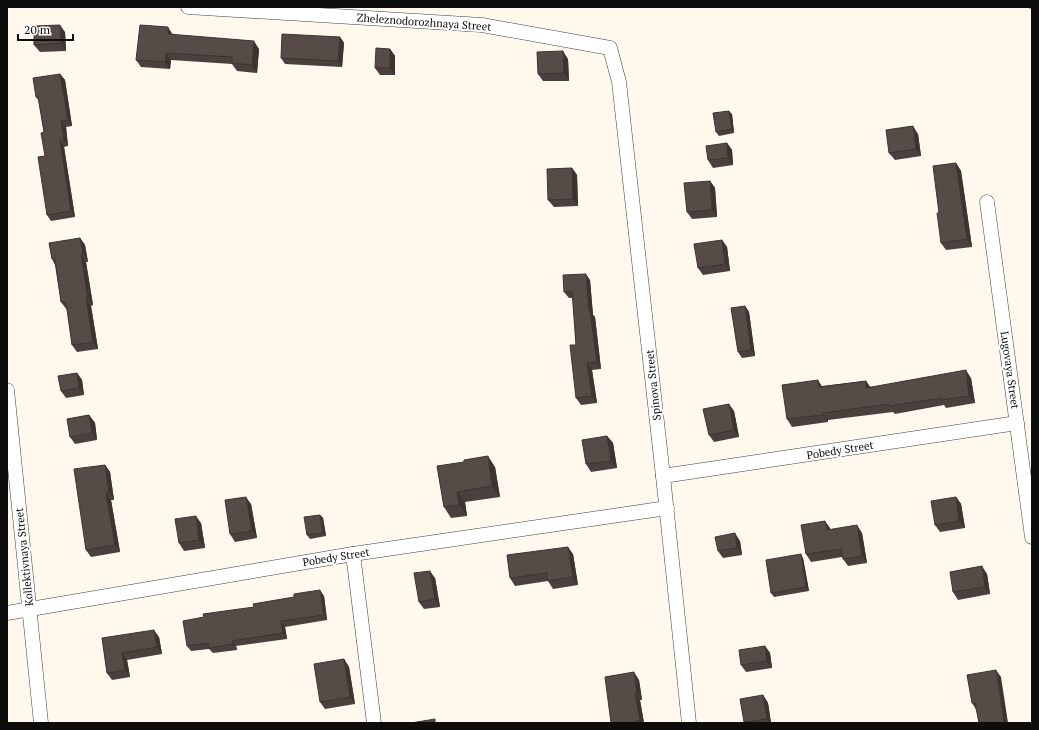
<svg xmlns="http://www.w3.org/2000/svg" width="1039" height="730" font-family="'PT Serif',serif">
<rect width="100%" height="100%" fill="#fff8ec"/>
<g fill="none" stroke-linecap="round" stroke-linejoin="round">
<defs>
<g id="street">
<path d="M188 7 482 25 610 48 619 82 663 476 689 723"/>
<path d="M987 202 1032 537"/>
<path d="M7 390 41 723"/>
<path d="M663 476 1017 423"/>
<path d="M353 554 374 723"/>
<path d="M7 613 353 554 667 508"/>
</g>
</defs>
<use href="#street" stroke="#404040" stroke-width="15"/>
<use href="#street" stroke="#fff" stroke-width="14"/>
<path stroke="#cc163b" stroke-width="3" d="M1030 7H1032"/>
</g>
<g fill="#4b403e">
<path d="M65 32 66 51 40 52 34 45Z"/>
<path d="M173 34 259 49 257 73 237 71 232 64 171 60 170 69 141 67 136 60Z"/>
<path d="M340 37 344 43 342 67 285 64 281 58Z"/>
<path d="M390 49 395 56V75H380L375 68Z"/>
<path d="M568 59 569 81H543L538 74Z"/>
<path d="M60 74 65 80 72 126 66 127 68 146 64 147 75 217 51 221 47 215 45 156 44 132 39 101 36 97Z"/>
<path d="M732 114 734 133 719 136 716 132Z"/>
<path d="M918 134 921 156 895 160 889 153Z"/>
<path d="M727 143 732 150 733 165 713 168 708 160Z"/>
<path d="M956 163 961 171 972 247 946 250 941 243 939 213Z"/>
<path d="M572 168 577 175 578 206 554 207 548 200Z"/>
<path d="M710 181 715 188 717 217 692 219 687 212Z"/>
<path d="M80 238 85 245 88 262H86L93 305 91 306 98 349 77 352 72 345 67 310 61 302 55 265 52 259Z"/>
<path d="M722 240 727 247 730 271 703 275 698 268Z"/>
<path d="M590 280 593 315 595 317 601 369 592 370 597 403 581 405 576 398V345L573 298H569L564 292Z"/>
<path d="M745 306 749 312 755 356 742 358 738 352Z"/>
<path d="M77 373 82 380 84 395 66 398 61 391Z"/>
<path d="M971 378 975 403 946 408 944 405 895 414 893 412 828 420V422L792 427 787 419 823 386 866 381 870 387Z"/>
<path d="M734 411 739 437 714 442 709 435Z"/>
<path d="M89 415 95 423 97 440 75 444 70 437Z"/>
<path d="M607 436 613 443 617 468 591 472 586 464Z"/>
<path d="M105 465 110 472 114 500H111L120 552 91 557 86 550Z"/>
<path d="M437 466 495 467 500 497 465 502 467 516 451 518 444 507Z"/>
<path d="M956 497 961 504 965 528 940 532 935 525Z"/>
<path d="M251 504 257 538 235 542 230 534Z"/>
<path d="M320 515 323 518 326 536 310 539 307 535Z"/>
<path d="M201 523 205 548 184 551 179 543Z"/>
<path d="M830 528V530L862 533 867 563 848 566 843 559 842 557 811 562 806 554Z"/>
<path d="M740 541 742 555 723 558 718 551Z"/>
<path d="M573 554 578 585 553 589 548 581 515 586 510 578Z"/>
<path d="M803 558 809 591 774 597 771 593Z"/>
<path d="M987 574 990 594 958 600 953 592Z"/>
<path d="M435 578 440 607 424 609 419 602Z"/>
<path d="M324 596 327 620 285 627 287 639 236 646 237 650 213 653 209 649 191 651 187 646 254 607Z"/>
<path d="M159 637 162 654 127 660 130 677 112 680 107 673 102 638Z"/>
<path d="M765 646 770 653 772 668 746 672 741 665Z"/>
<path d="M344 659 349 667 355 704 325 709 320 702Z"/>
<path d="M1001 677 977 711 972 703Z"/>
<path d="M639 680 642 700H640L644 723H611Z"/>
<path d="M763 695 768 703 771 723H745L744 722Z"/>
</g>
<g fill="#3d3432">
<path d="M60 25 65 32 66 51 61 43Z"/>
<path d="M168 27 173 35 168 34Z"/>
<path d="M340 37 344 43 342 67 338 61Z"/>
<path d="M254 41 259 49 257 73 252 65Z"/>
<path d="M390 49 395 56V75L390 68Z"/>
<path d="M563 51 568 59 569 81 564 73Z"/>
<path d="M166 53 171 60 170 69 165 62Z"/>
<path d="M60 74 65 80 72 126 68 120Z"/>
<path d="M729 111 732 114 734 133 732 129Z"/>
<path d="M61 121 66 127 68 146 64 140Z"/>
<path d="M913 126 918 134 921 156 916 149Z"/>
<path d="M60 140 64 147 75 217 71 211Z"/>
<path d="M727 143 732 150 733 165 728 158Z"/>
<path d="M956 163 961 171 972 247 967 239Z"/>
<path d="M572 168 577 175 578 206 573 199Z"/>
<path d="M710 181 715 188 717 217 712 210Z"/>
<path d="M80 238 85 245 88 262 83 254Z"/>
<path d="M722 240 727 247 730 271 725 264Z"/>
<path d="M81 255 86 262 93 305 88 298Z"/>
<path d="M586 274 590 280 593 315 595 317 601 369 597 362 589 311Z"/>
<path d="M86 298 91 306 98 349 93 342Z"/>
<path d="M745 306 749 312 755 356 751 350Z"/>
<path d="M587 363 592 370 597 403 592 396Z"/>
<path d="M966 370 971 378 975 403 969 396Z"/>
<path d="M77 373 82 380 84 395 79 388Z"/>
<path d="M818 380 823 388 819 387Z"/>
<path d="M866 381 871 388H866Z"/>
<path d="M729 404 734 411 739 437 734 430Z"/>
<path d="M823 413 828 420V422L823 415Z"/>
<path d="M89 415 95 423 97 440 92 433Z"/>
<path d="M607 436 613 443 617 468 611 461Z"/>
<path d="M488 456 495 467 500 497 492 486Z"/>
<path d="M105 465 110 472 114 500 109 492Z"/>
<path d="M457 492 465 502 467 516 459 505Z"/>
<path d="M106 493 111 500 120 552 115 545Z"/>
<path d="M246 497 251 504 257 538 252 531Z"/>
<path d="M956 497 961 504 965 528 959 521Z"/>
<path d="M320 515 323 518 326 536 323 533Z"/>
<path d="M196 516 201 523 205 548 199 540Z"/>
<path d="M825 521 830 528 832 538 827 530Z"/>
<path d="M857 525 862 533 867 563 862 556Z"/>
<path d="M735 533 740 541 742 555 737 548Z"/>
<path d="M568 547 573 554 578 585 573 577Z"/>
<path d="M801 554 803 558 809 591 806 587Z"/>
<path d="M982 566 987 574 990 594 985 587Z"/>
<path d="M430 571 435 578 440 607 435 599Z"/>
<path d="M320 590 324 596 327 620 324 615Z"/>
<path d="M281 621 285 627 287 639 283 633Z"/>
<path d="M154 630 159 637 162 654 157 647Z"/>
<path d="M232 641 236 646 237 650 233 644Z"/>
<path d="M765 646 770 653 772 668 767 661Z"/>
<path d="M122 653 127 660 130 677 125 670Z"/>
<path d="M344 659 349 667 355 704 350 697Z"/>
<path d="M996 670 1001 677 1008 723H1004Z"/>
<path d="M634 672 639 680 642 700 637 693Z"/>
<path d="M635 693 640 700 644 723H641L640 720Z"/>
<path d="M763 695 768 703 771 723H770L767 719Z"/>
</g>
<g fill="#574b48" stroke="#3d3432">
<path d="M60 25 61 43 34 45V26Z"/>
<path d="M140 25 168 27V34L254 41 252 65 232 63V57L166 53 165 62 136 60Z"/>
<path d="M282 34 340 37 338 61 281 58Z"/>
<path d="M376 48 390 49V68H375Z"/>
<path d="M563 51 564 73 538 74 537 52Z"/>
<path d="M60 74 68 120 61 121 64 140H60L71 211 47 215 38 157 45 156 41 133 44 132 38 97H36L33 78Z"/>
<path d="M729 111 732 129 716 132 713 113Z"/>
<path d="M913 126 916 149 889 153 886 130Z"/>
<path d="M727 143 728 158 708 160 706 146Z"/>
<path d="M956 163 967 239 941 243 937 213H939L933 166Z"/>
<path d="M572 168 573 199 548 200 547 169Z"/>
<path d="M710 181 712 210 687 212 684 183Z"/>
<path d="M80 238 83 254 81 255 88 298H86L93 342 72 345 66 302H61L55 259H52L49 243Z"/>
<path d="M722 240 725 264 698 268 694 244Z"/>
<path d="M586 274 589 311H590L597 362 587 363 592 396 576 398 570 345H576L572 291 564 292 563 275Z"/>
<path d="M745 306 751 350 738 352 731 308Z"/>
<path d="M966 370 969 396 941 400V398L890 406 889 404 823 413V415L787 419 782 385 818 380 819 387 866 381V388Z"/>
<path d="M77 373 79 388 61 391 58 376Z"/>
<path d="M729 404 734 430 709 435 703 409Z"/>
<path d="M89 415 92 433 70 437 67 419Z"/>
<path d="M607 436 611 461 586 464 582 440Z"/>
<path d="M488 456 492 486 457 492 459 505 444 507 437 466 464 462V460Z"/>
<path d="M105 465 109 492 106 493 115 545 86 550 74 469Z"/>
<path d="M246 497 252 531 230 534 225 500Z"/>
<path d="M956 497 959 521 935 525 931 501Z"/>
<path d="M320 515 323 533 307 535 304 517Z"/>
<path d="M196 516 199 540 179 543 175 519Z"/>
<path d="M825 521 827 530 857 525 862 556 843 559 841 549 806 554 801 525Z"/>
<path d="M735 533 737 548 718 551 715 537Z"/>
<path d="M568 547 573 577 548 581 547 573 510 578 507 555Z"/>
<path d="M801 554 806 587 771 593 766 560Z"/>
<path d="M982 566 985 587 953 592 950 572Z"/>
<path d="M430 571 435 599 419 602 414 573Z"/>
<path d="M320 590 324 615 281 621 283 633 232 641 233 644 209 648 208 643 187 646 183 621 204 617 203 614 254 607 253 604 294 597V594Z"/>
<path d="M154 630 157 647 122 653 125 670 107 673 102 638Z"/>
<path d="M765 646 767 661 741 665 739 650Z"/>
<path d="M344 659 350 697 320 702 314 664Z"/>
<path d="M996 670 1004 723H979L975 703H972L967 675Z"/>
<path d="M634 672 637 693H635L640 720 633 722 634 723H611L605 677Z"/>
<path d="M763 695 767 719 744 722 740 699Z"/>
<path d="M435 719V723H411Z"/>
</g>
<g text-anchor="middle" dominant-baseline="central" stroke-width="4" stroke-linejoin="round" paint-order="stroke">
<g font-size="11" fill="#0d0d0d" stroke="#fff">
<text transform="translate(424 22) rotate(4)">Zheleznodorozhnaya Street</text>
<text transform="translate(1010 370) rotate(82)">Lugovaya Street</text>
<text transform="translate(653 385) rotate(-96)">Spinova Street</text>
<text transform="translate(840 450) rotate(-9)">Pobedy Street</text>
<text transform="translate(24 557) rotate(-96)">Kollektivnaya Street</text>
<text transform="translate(336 557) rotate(-9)">Pobedy Street</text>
</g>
</g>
<rect width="1039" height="730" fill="none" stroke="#0d0d0d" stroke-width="16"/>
<path d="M18 34v6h55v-6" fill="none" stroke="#0d0d0d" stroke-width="2"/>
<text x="24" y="34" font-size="12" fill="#0d0d0d" stroke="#ffffff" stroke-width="3" paint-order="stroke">20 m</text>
</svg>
